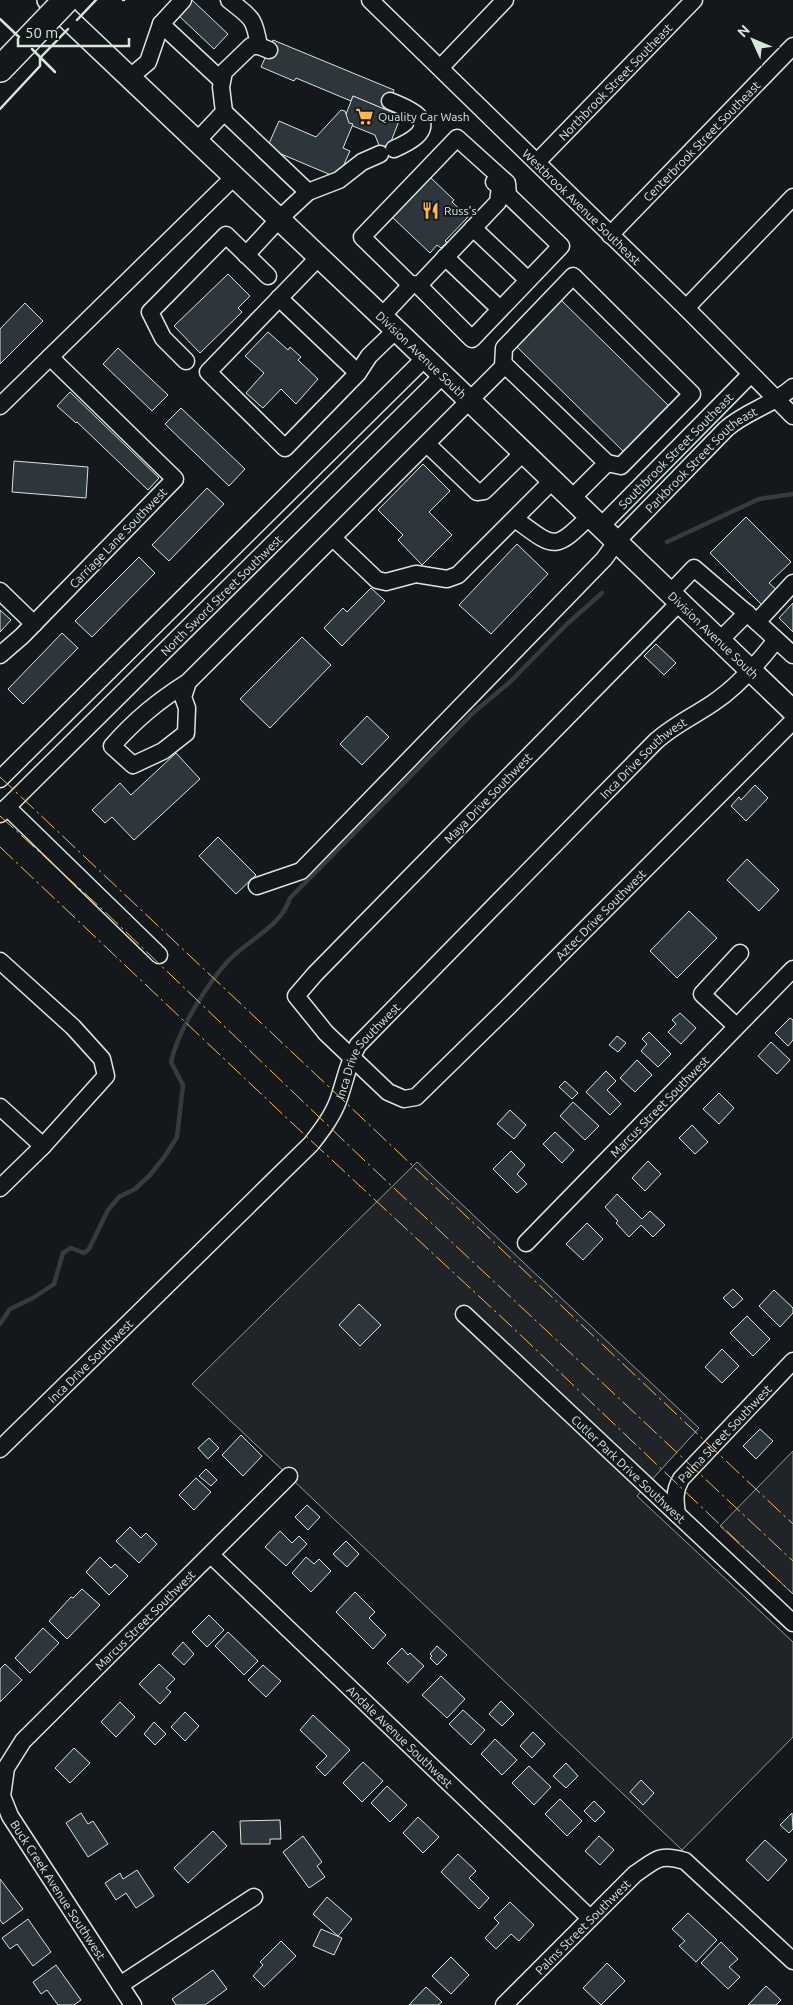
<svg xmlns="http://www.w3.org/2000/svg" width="793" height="2005" font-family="Ubuntu,sans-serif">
<rect width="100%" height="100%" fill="#14181c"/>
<g fill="#202428" stroke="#939e99">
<path d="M417 1162 699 1428 637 1496 793 1642V1737L682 1850 192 1384Z"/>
<path d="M793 1451V1594L720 1526Z"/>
</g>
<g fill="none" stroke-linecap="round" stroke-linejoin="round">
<g stroke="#363b3e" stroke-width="4.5">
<path d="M667 542 759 499 793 494"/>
<path d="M0 1324 10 1309 33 1298 54 1284 63 1253 71 1248 84 1253 89 1249 108 1210 119 1197 135 1189 150 1175 165 1156 177 1137 183 1085 171 1062C178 1030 207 984 229 960 249 939 281 927 290 898L474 712 510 682 567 624 602 593"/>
</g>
</g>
<g fill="#2c363c" stroke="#d8e6dc">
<path d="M192 0 228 34 214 49 178 15Z"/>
<path d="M273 40 394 90 386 110 353 96 351 101 296 78 294 81 261 67Z"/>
<path d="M353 96 401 116 390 144 380 148 375 135 343 122Z"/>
<path d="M341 110 345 111 349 123 353 124 343 148 350 151 338 178 267 148 279 121 316 137Z"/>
<path d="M431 178 454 200 452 202 468 217 445 241 447 242 441 248 437 245 430 253 392 217Z"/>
<path d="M228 274 250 296 238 308 242 312 200 353 174 326Z"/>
<path d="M561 300 671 408 626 454 516 346Z"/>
<path d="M25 303 43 321 0 364V329Z"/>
<path d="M268 332 288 350 290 347 301 357 298 360 318 379 296 404 281 389 263 408 246 393 264 373 245 356Z"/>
<path d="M118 348 168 395 152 411 103 364Z"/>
<path d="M70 392 159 478 148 490 77 422 76 423 57 406Z"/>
<path d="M181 408 245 469 229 486 165 424Z"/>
<path d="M14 461 88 467 86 498 12 492Z"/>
<path d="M423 464 450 491 429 512 452 535 422 565 398 540 403 535 378 510Z"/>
<path d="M207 488 224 504 169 561 152 545Z"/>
<path d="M746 517 791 562 769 583 778 591 763 606 710 553Z"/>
<path d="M517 544 548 574 491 634 459 605Z"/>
<path d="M139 557 155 573 92 637 75 621Z"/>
<path d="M371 588 385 601 342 646 324 628 343 608 347 612Z"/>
<path d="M793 603V632L779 618Z"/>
<path d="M0 610 11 620 0 632Z"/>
<path d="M62 633 78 648 23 704 8 689Z"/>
<path d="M302 637 331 665 270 728 240 699Z"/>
<path d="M656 644 676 663 664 675 644 656Z"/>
<path d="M367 716 389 737 362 765 340 744Z"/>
<path d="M176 753 200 779 134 840 112 817 105 823 92 810 120 783 131 795Z"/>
<path d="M755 785 768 798 746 821 731 806 739 797 741 800Z"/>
<path d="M218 837 256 875 236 894 199 856Z"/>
<path d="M747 859 779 890 759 911 727 880Z"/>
<path d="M689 911 717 938 677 978 650 951Z"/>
<path d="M680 1013 696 1028 681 1044 668 1032 676 1024 672 1020Z"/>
<path d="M790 1018 793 1020V1040L788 1046 775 1033Z"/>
<path d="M649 1032 671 1054 658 1067 641 1051 647 1044 642 1039Z"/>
<path d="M617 1036 626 1043 618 1052 609 1045Z"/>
<path d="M771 1042 790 1060 777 1074 758 1056Z"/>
<path d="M637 1060 652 1075 635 1092 620 1078Z"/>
<path d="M606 1071 616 1081 607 1090 621 1104 610 1115 586 1092Z"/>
<path d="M565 1081 578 1093 572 1099 559 1087Z"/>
<path d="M719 1093 734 1108 719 1124 703 1109Z"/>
<path d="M573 1102 599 1126 585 1140 560 1116Z"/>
<path d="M510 1110 526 1125 514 1139 497 1124Z"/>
<path d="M692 1125 708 1142 695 1154 679 1138Z"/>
<path d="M555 1132 574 1150 562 1163 543 1144Z"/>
<path d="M511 1151 525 1165 517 1174 527 1184 517 1193 493 1169Z"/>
<path d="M648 1161 661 1174 645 1191 632 1178Z"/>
<path d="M617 1194 642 1219 650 1211 665 1225 653 1237 641 1225 629 1237 616 1223 618 1221 605 1207Z"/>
<path d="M587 1223 603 1239 583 1260 566 1244Z"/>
<path d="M733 1289 743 1299 733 1308 723 1298Z"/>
<path d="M774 1290 793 1308V1313L780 1327 759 1306Z"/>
<path d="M359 1304 381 1325 360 1346 339 1325Z"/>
<path d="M747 1316 770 1339 753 1356 730 1333Z"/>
<path d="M722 1349 739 1366 722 1383 705 1367Z"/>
<path d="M760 1429 773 1441 756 1459 743 1446Z"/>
<path d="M241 1435 262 1456 243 1476 222 1455Z"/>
<path d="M209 1438 219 1448 208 1459 198 1448Z"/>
<path d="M206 1469 217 1480 211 1486 199 1476Z"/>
<path d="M196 1478 211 1492 194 1510 179 1495Z"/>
<path d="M307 1505 320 1517 308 1530 295 1517Z"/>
<path d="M130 1527 141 1538 146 1533 157 1544 139 1563 116 1541Z"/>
<path d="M280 1531 292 1543 299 1536 307 1544 286 1566 265 1547Z"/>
<path d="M346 1541 359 1554 347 1567 333 1554Z"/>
<path d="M100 1557 111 1568 115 1564 128 1576 109 1595 86 1572Z"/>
<path d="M306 1557 314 1564 319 1559 331 1571 311 1592 292 1573Z"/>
<path d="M82 1589 100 1605 67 1639 49 1621 71 1597 73 1598Z"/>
<path d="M355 1592 375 1612 369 1618 386 1635 373 1649 336 1612Z"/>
<path d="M209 1615 224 1630 207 1647 192 1632Z"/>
<path d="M43 1628 59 1643 30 1673 15 1658Z"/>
<path d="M228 1632 258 1661 244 1675 215 1646Z"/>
<path d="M183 1642 194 1654 184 1665 172 1654Z"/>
<path d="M437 1646 447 1655 437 1665 430 1658 432 1656 430 1654Z"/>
<path d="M402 1648 408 1655 410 1653 424 1666 408 1683 387 1663Z"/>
<path d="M5 1664 22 1680 0 1702V1669Z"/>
<path d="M159 1664 175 1679 166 1688 171 1692 160 1704 139 1684Z"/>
<path d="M263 1665 281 1681 266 1697 248 1680Z"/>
<path d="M441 1676 465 1699 447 1718 422 1695Z"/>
<path d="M501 1701 514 1714 502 1726 489 1714Z"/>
<path d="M120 1702 135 1717 116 1737 101 1722Z"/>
<path d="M463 1710 485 1730 471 1745 449 1724Z"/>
<path d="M185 1712 199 1726 185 1741 171 1727Z"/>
<path d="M313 1715 350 1750 325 1776 316 1767 327 1756 300 1730Z"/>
<path d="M154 1722 166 1734 155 1745 144 1734Z"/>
<path d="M533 1732 545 1744 532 1758 520 1746Z"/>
<path d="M495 1739 517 1760 502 1775 481 1754Z"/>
<path d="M74 1748 90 1763 70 1783 55 1768Z"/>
<path d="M363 1762 383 1781 362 1802 343 1783Z"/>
<path d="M566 1763 578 1776 566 1788 553 1776Z"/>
<path d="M529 1766 551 1787 534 1805 512 1783Z"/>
<path d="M641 1780 654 1793 643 1805 630 1792Z"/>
<path d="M387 1786 407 1805 390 1822 371 1803Z"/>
<path d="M560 1799 582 1821 567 1836 545 1814Z"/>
<path d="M594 1801 605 1812 595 1822 584 1811Z"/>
<path d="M81 1813 88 1824 93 1821 108 1844 88 1857 66 1823Z"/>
<path d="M792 1813 793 1829 789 1833 780 1825Z"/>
<path d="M418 1817 439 1837 423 1853 403 1833Z"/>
<path d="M280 1820 281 1839H270V1844H241L240 1821Z"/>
<path d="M213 1831 227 1846 188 1883 174 1868Z"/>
<path d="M303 1836 322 1862 317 1866 325 1877 309 1888 283 1852Z"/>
<path d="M599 1836 614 1850 600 1865 585 1851Z"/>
<path d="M765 1840 787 1860 768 1881 746 1860Z"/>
<path d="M458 1854 476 1871 469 1878 489 1898 479 1909 441 1872Z"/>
<path d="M137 1870 154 1896 136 1908 126 1893 116 1900 105 1883 120 1873 123 1879Z"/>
<path d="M0 1879 23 1909 3 1924 0 1920Z"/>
<path d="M327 1897 352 1919 338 1936 313 1914Z"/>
<path d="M510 1902 534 1925 519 1941 511 1934 496 1949 485 1938 499 1923 494 1918Z"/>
<path d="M688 1913 717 1940 696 1962 679 1946 685 1941 672 1929Z"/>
<path d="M28 1919 51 1952 33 1966 17 1944 10 1949 2 1938Z"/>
<path d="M321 1929 342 1938 334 1955 313 1946Z"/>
<path d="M281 1941 296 1956 264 1987 253 1976 263 1965 260 1962Z"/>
<path d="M721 1942 738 1959 729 1967 740 1977 728 1989 701 1963Z"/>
<path d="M451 1957 469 1975 451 1994 432 1976Z"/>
<path d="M607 1963 625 1981 601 2005 583 1988Z"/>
<path d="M56 1965 81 2000 74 2005H58L47 1990 41 1994 33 1982Z"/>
<path d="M213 1970 227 1989 205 2005H176L172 1999Z"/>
<path d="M766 1986 781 2000 776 2005H748Z"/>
<path d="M426 1987 442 2002 438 2005H409Z"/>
</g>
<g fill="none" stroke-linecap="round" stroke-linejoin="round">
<path stroke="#313739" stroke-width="16" stroke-dasharray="16 8" stroke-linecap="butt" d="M269 50 390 101"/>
<defs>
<g id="minor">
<path d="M229 0C251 18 254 16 259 46"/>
<path id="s1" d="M370 0 686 308 793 416"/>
<path d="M161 24 221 80"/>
<path d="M440 68 505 0"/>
<path d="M129 78 148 62 161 24 183 0"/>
<path d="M390 101C399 105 411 109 418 116 433 132 405 144 394 149"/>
<path d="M224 112 308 192"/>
<path d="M196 142 224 112 221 87 224 72 251 46H259L269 50"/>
<path id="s2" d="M537 162 694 0"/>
<path d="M473 228 528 280"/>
<path id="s3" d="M610 235 793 46"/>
<path d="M246 255 279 219 308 192 339 180 362 162 380 154"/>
<path d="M319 257 208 372 285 448 358 373 369 356 396 330"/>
<path d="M445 257 500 309"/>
<path d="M411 285 362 237 457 138 507 183 508 195 561 246 472 339 417 284"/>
<path d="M279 298 358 373"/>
<path d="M686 308 793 197"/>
<path d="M382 316 411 285 420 284 498 202 500 187 494 182"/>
<path d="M50 357 234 177"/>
<path d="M186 361 163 338 150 312 226 235 268 276"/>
<path d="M503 367 504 348 573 276 692 394 621 466 607 463"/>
<path d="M0 406 50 357 175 479 22 636 0 655"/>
<path d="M427 444 477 492 484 491 524 452"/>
<path d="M515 519C555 548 553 552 590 516"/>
<path id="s4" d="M601 526 751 374"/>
<path d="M333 538 377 580 386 582 416 574 447 579 458 575 553 480"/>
<path d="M793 583 757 622 793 655"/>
<path d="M0 591 34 624"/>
<path d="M671 592 694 568 757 622"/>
<path id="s5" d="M681 601 315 974 296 996 326 1033 388 1092 404 1099 416 1097 507 1008 793 721"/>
<path d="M720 640 747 613"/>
<path d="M188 682 183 697 187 708 186 733 163 751 133 765 112 746C136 719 158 701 188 682L505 365 607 463 572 498"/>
<path d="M0 779 425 358"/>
<path d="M7 807 159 955"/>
<path id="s6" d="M0 814 443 375"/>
<path id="s7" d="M257 886 301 871 604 559 617 541 726 429C746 411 773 405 793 387"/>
<path d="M0 961 73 1027 102 1059 106 1076 43 1146 0 1188"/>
<path d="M736 1026 702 994 740 953"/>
<path d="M0 1107 43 1146"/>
<path id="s8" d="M526 1243 793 969"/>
<path id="s9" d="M464 1314 793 1623"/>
<path id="s10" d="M0 1449 311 1144C321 1131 332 1117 338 1101 345 1082 348 1062 358 1045L655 742C672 726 694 716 713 703 737 687 759 662 776 640"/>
<path id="s11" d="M677 1514C675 1500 674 1491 681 1479L793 1361"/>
<path id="s12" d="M211 1555 590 1918"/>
<path d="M120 1985 254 1897"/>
<path id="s13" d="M133 2005 10 1816 2 1796 6 1768 23 1741 289 1476"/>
<path id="s14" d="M504 2005 635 1874C656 1860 659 1853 685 1861L793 1961"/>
</g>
<g id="major">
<path id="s15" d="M48 0 396 330 793 711"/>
</g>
<path id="highway" d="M0 69 25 43"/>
</defs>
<use href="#minor" stroke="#d8e6dc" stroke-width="19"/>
<use href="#major" stroke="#d8e6dc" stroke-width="24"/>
<use href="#highway" stroke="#d8e6dc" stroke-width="28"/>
<use href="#minor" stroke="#14181c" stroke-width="16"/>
<use href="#major" stroke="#14181c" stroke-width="21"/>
<use href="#highway" stroke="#14181c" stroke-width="25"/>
<defs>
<path id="highway-bridge" d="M25 43 66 0"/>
</defs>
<use href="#highway-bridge" stroke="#d8e6dc" stroke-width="28" stroke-linecap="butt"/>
<use href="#highway-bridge" stroke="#14181c" stroke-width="25"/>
<g stroke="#d8e6dc" stroke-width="2.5">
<path d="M123 0H124"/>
<path d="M0 19 19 37"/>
<path d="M77 20 96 0"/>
<path d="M32 49 55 72"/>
<path d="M0 109 40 66V58L68 29"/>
</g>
<g stroke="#ffb74d" stroke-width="1" stroke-dasharray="18 4 2.5 4" stroke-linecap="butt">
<path d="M0 777 793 1524"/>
<path d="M0 816 102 909 365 1161 793 1561"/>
<path d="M0 847 292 1123 510 1325 793 1594"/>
</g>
</g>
<defs>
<symbol id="supermarket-bare" viewBox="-9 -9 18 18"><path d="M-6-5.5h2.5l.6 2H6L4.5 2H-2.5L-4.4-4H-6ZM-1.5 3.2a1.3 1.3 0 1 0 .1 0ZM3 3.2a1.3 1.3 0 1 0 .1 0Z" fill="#ffb74d" stroke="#14181c" stroke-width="2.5" paint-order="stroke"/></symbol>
<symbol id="restaurant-bare" viewBox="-9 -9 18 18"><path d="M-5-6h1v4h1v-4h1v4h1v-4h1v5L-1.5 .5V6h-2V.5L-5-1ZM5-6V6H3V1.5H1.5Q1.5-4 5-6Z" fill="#ffb74d" stroke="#14181c" stroke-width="2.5" paint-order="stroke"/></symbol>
</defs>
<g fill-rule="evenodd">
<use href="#supermarket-bare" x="352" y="104" width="25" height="25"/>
<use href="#restaurant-bare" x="418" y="198" width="25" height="25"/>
</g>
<g text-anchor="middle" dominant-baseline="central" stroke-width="4" stroke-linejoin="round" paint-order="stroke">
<g font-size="12" fill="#d8e6dc" stroke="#14181c">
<text stroke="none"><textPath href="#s2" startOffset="112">Northbrook Street Southeast</textPath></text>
<text stroke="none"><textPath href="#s3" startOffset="131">Centerbrook Street Southeast</textPath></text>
<text stroke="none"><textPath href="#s1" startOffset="296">Westbrook Avenue Southeast</textPath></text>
<text stroke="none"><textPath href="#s15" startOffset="515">Division Avenue South</textPath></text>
<text stroke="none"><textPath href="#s4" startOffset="106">Southbrook Street Southeast</textPath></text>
<text stroke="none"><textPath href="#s7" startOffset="621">Parkbrook Street Southeast</textPath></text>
<text transform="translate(118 538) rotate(-46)">Carriage Lane Southwest</text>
<text stroke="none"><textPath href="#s6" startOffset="311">North Sword Street Southwest</textPath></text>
<text stroke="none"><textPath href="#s15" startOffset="920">Division Avenue South</textPath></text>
<text stroke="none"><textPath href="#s10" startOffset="951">Inca Drive Southwest</textPath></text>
<text transform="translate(488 798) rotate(-46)">Maya Drive Southwest</text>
<text stroke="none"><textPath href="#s5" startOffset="974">Aztec Drive Southwest</textPath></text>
<text stroke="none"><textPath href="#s10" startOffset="546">Inca Drive Southwest</textPath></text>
<text stroke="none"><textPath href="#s8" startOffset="191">Marcus Street Southwest</textPath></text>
<text stroke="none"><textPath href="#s10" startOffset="126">Inca Drive Southwest</textPath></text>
<text stroke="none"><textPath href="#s11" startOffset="99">Palma Street Southwest</textPath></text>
<text stroke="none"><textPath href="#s9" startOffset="226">Cutler Park Drive Southwest</textPath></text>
<text stroke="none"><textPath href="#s13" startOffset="479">Marcus Street Southwest</textPath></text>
<text stroke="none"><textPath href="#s12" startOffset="262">Andale Avenue Southwest</textPath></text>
<text transform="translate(58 1890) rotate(57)">Buck Creek Avenue Southwest</text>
<text stroke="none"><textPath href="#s14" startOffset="111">Palms Street Southwest</textPath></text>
</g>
<g font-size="12" fill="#d8e6dc" stroke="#14181c" text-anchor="start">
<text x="378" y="116">Quality Car Wash</text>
<text x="444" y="210">Russ's</text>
</g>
</g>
<g transform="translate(753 40) rotate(314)" stroke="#14181c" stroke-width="4" paint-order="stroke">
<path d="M0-4L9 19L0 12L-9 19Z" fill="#d8e6dc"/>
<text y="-8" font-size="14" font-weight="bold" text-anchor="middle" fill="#d8e6dc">N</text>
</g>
<path d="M18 38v8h111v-8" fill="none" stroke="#d8e6dc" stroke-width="2.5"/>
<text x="25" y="38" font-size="15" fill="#d8e6dc" stroke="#14181c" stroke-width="4" paint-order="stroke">50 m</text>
</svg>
